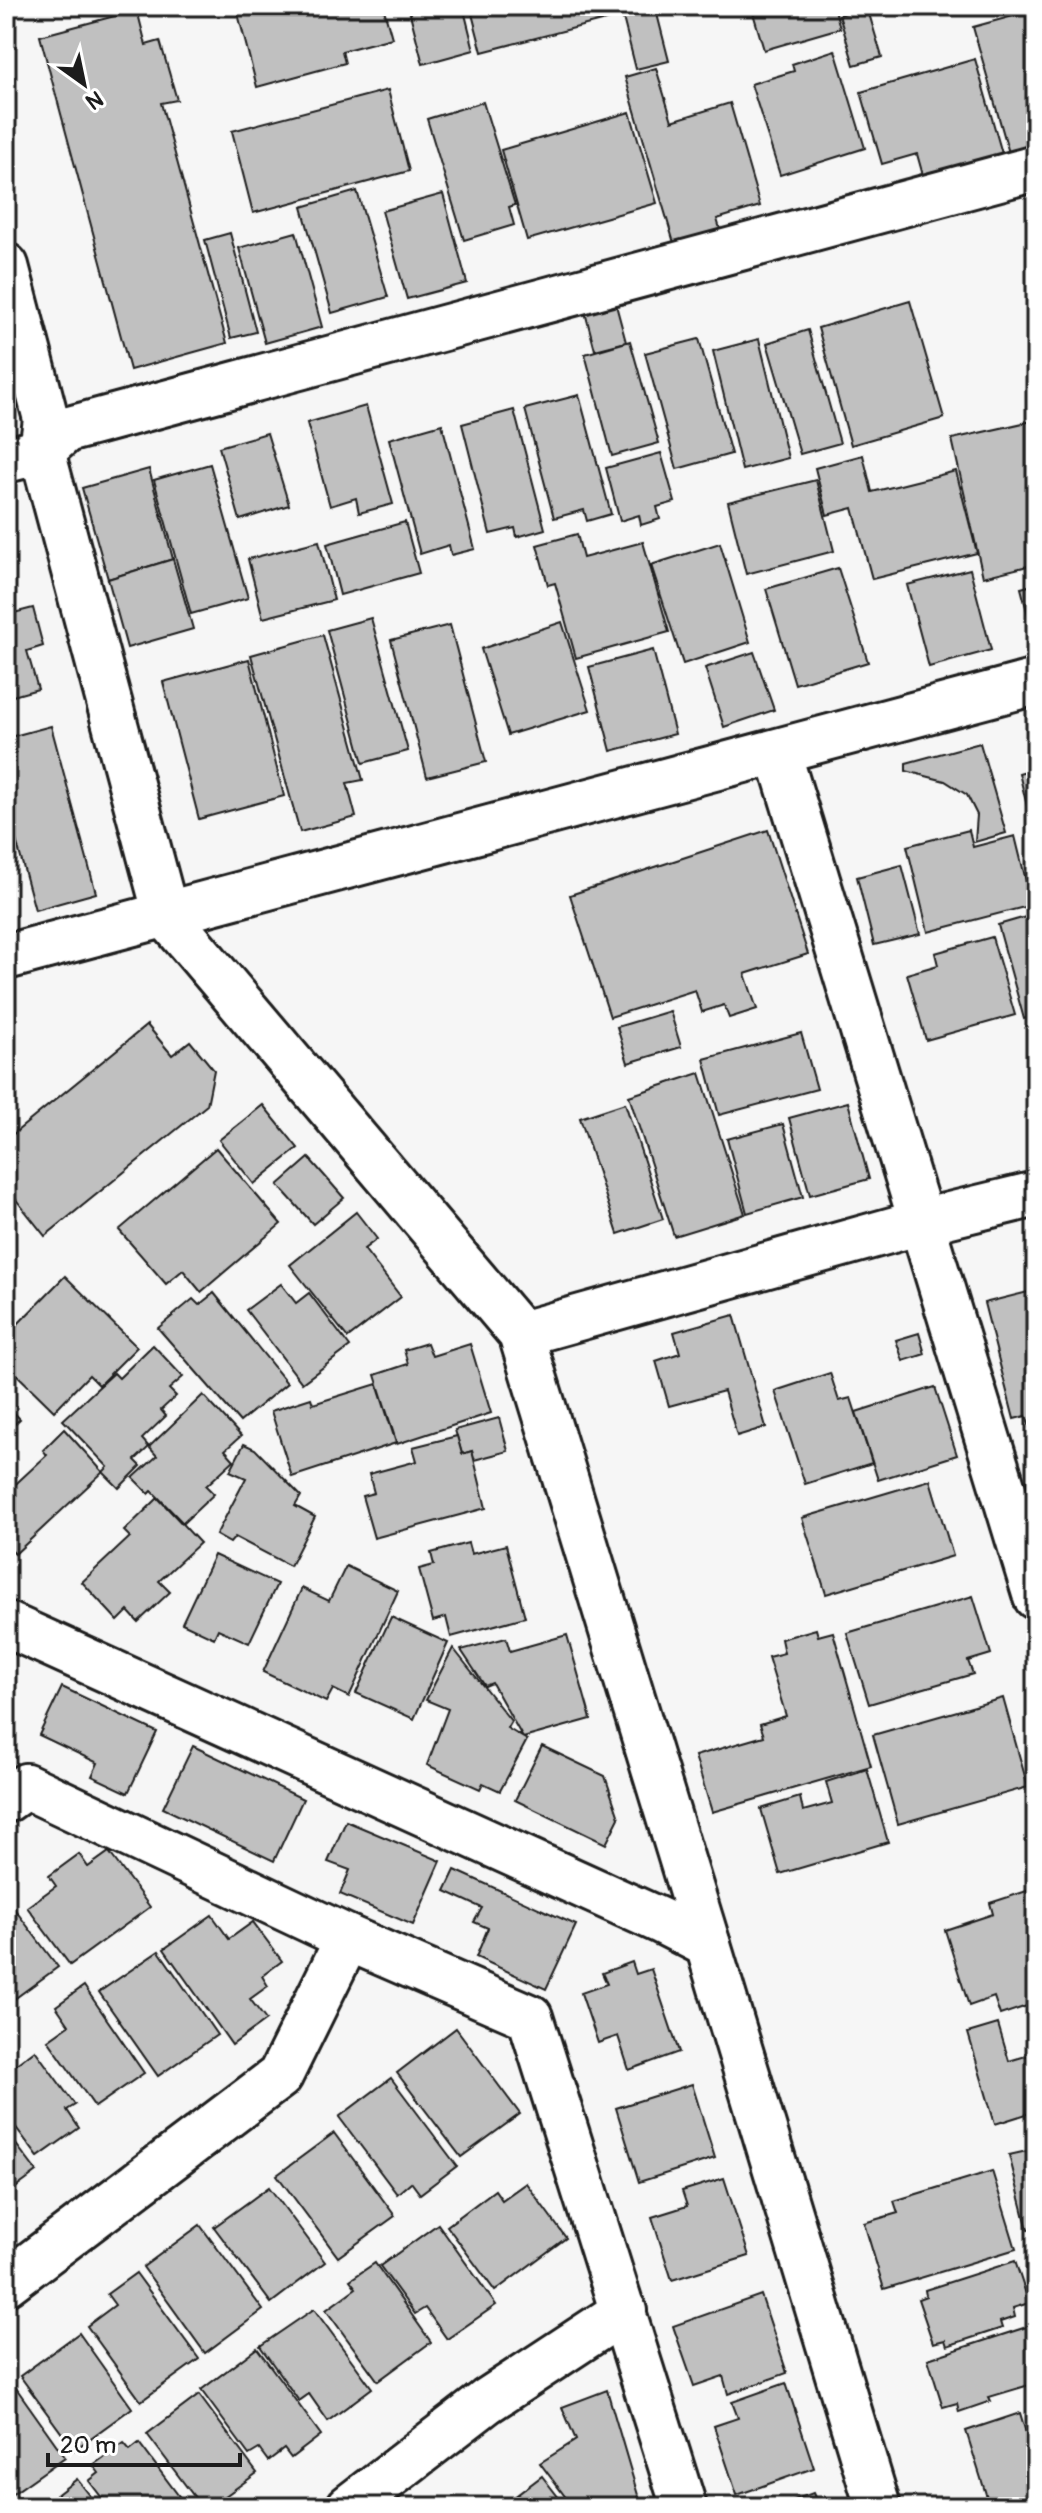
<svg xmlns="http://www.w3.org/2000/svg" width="1042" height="2513" font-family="Pangolin,sans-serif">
<rect width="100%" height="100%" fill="#f6f6f6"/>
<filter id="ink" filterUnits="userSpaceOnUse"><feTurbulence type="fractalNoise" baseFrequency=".0125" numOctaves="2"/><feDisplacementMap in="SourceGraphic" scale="16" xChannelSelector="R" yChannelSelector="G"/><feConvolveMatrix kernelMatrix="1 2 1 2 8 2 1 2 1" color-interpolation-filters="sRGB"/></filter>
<g filter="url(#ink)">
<g fill="#c0c0c0" stroke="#1c1c1c" stroke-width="2">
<path d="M236 6H383L392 38 342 51 345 63 257 87Z"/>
<path d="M408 6H463L474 50 423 64Z"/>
<path d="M470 6H606L609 19 482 52Z"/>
<path d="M620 6H655L669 61 636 69Z"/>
<path d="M751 6H834L840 28 764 50Z"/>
<path d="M1010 6H1036V145L1009 153 973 27 1013 16Z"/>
<path d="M867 7 882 57 854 65 839 15Z"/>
<path d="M137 10 146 45 160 41 177 100 161 103 227 343 130 370 40 36Z"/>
<path d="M835 50 865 148 780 175 751 84 794 71 792 64Z"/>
<path d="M975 59 1003 157 924 179 917 154 882 164 861 92Z"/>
<path d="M656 68 672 121 730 103 760 206 717 219 720 229 674 243 625 77Z"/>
<path d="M388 90 409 171 253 213 232 131Z"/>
<path d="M483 102 515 205 509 207 514 225 464 240 427 119Z"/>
<path d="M630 112 657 203 527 240 501 150Z"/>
<path d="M357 191 388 297 332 313 302 207Z"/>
<path d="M443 194 467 283 407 299 382 211Z"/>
<path d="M296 232 322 327 265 343 239 248Z"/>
<path d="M230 233 256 332 231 338 205 240Z"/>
<path d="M910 301 944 418 851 445 818 328Z"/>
<path d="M616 305 626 342 595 350 585 312Z"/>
<path d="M808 330 840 443 800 454 767 343Z"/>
<path d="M699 339 731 454 677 469 645 353Z"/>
<path d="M759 339 788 458 742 470 713 351Z"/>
<path d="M630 341 659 443 612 456 585 354Z"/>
<path d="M579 395 611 514 587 521 584 510 554 518 525 409Z"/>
<path d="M366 406 393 504 359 513 356 498 330 506 307 423Z"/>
<path d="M514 410 545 529 517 537 515 528 490 534 462 424Z"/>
<path d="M1032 421 1036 438V564L983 577 952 439Z"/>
<path d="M442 424 475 549 451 555 449 545 420 554 389 439Z"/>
<path d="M267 433 289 505 240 520 219 447Z"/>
<path d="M661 453 675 502 657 507 660 519 641 525 639 515 620 521 606 468Z"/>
<path d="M863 455 872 492 956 471 977 553 872 579 853 508 827 515 815 468Z"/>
<path d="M210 464 248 598 191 614 154 480Z"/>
<path d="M149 469 173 559 108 579 82 488Z"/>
<path d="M816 480 834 551 746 574 728 502Z"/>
<path d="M405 522 419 573 340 595 327 544Z"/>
<path d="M577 534 583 558 643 542 669 632 576 658 555 583 548 585 537 545Z"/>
<path d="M319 541 334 600 263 618 248 559Z"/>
<path d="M720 543 750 642 683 664 651 565Z"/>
<path d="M173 559 193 629 127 648 108 579Z"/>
<path d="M838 568 868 662 795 684 766 589Z"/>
<path d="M970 569 991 650 929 667 907 585Z"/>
<path d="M1036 584V638H1034L1021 588Z"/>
<path d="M33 608 43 646 27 651 38 689 6 698V615Z"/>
<path d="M371 618 408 751 363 763 327 630Z"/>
<path d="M562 622 590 710 508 735 481 649Z"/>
<path d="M450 625 486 762 427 777 391 640Z"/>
<path d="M323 635 363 780 347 783 356 817 300 832 251 655Z"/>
<path d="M653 650 675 734 611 751 589 667Z"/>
<path d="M754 652 774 710 724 727 705 668Z"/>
<path d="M249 659 284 796 199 819 163 682Z"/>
<path d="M51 726 96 893 35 910 6 803V738Z"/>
<path d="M980 743 1006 833 975 842 977 815 967 795 945 781 906 771V763Z"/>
<path d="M1036 768V835H1034L1019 773Z"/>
<path d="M768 830 808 954 745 974 757 1009 729 1018 724 1005 702 1012 695 990 610 1017 570 895Z"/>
<path d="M969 830 973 847 1015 836 1032 905 928 932 907 846Z"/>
<path d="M902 865 920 934 874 945 857 877Z"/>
<path d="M1036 914V1015L1024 1019 998 925Z"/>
<path d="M992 937 1015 1015 926 1040 907 974 938 965 935 953Z"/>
<path d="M670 1011 681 1047 628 1063 617 1027Z"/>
<path d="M147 1025 172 1055 190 1041 214 1070 207 1105 45 1236 6 1187V1140Z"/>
<path d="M801 1033 817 1089 719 1115 704 1059Z"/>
<path d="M700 1073 745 1214 674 1236 629 1096Z"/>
<path d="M848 1102 869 1179 810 1195 789 1118Z"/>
<path d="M625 1103 663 1219 618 1234 580 1118Z"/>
<path d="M263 1105 298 1148 254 1184 219 1140Z"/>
<path d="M783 1124 803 1197 747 1213 727 1139Z"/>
<path d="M216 1148 281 1224 201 1292 183 1270 166 1284 119 1230Z"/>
<path d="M309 1158 344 1198 313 1224 278 1185Z"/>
<path d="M356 1212 377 1239 364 1249 401 1297 348 1338 290 1265Z"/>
<path d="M65 1276 137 1347 99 1385 89 1375 54 1411 6 1364V1336Z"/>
<path d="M281 1284 296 1303 309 1293 350 1347 302 1383 246 1310Z"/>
<path d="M1036 1290V1430L1031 1431 1026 1416 1014 1419 984 1303Z"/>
<path d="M214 1293 287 1383 240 1422 158 1328 193 1299 199 1305Z"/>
<path d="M734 1315 766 1427 737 1436 724 1391 669 1406 656 1361 680 1353 674 1332Z"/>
<path d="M919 1333 925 1354 903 1361 896 1340Z"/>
<path d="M427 1343 432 1356 470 1344 491 1413 397 1444 375 1375 408 1364 404 1350Z"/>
<path d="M153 1345 183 1377 169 1389 176 1396 161 1410 166 1416 142 1439 149 1447 135 1460 141 1466 119 1488 103 1472 108 1467 63 1420 114 1373 119 1378Z"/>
<path d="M830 1373 839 1401 851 1398 872 1463 805 1484 775 1391Z"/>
<path d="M377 1384 396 1443 292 1477 271 1411 311 1398 313 1404Z"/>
<path d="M935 1387 957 1455 878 1480 856 1412Z"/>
<path d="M203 1395 241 1436 225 1450 234 1460 206 1486 214 1494 183 1523 152 1491 149 1494 133 1478 157 1456 149 1447Z"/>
<path d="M6 1404 20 1419 6 1432Z"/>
<path d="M499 1418 508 1451 474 1460 472 1451 462 1454 455 1430Z"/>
<path d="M64 1429 103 1472 15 1554 6 1545V1493L47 1455 43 1450Z"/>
<path d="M457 1436 462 1454 472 1451 486 1508 374 1538 362 1496 374 1493 369 1474 417 1461 413 1447Z"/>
<path d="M244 1444 255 1449 301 1496 295 1506 315 1517 290 1566 235 1537 230 1543 216 1535 246 1478 230 1471Z"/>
<path d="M930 1480 953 1556 826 1594 802 1518Z"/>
<path d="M158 1498 200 1543 159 1581 170 1592 138 1622 128 1611 118 1621 82 1582 130 1537 124 1531Z"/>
<path d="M468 1543 471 1554 506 1545 525 1617 451 1637 446 1617 433 1621 419 1569 434 1565 431 1553Z"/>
<path d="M214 1555 277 1584 249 1643 218 1629 214 1638 182 1623Z"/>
<path d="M346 1566 398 1591 349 1697 333 1689 326 1702 263 1672 302 1588 329 1601Z"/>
<path d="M973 1596 991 1654 968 1661 973 1674 869 1704 847 1633Z"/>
<path d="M391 1617 448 1643 414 1719 356 1693Z"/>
<path d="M816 1629 818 1636 833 1632 871 1766 712 1812 695 1756 764 1736 760 1724 786 1716 768 1657 784 1653 781 1639Z"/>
<path d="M567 1635 591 1719 523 1738 492 1683 485 1686 461 1650 506 1638 510 1651Z"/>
<path d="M453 1648 511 1721 507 1728 527 1740 500 1791 483 1783 480 1789 427 1765 448 1709 426 1700Z"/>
<path d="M62 1687 157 1732 128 1793 92 1776 98 1763 39 1735Z"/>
<path d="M1003 1698 1028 1787 898 1824 873 1735Z"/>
<path d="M193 1746 303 1799 274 1861 163 1808Z"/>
<path d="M542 1746 605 1776 619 1818 606 1844 515 1800Z"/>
<path d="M867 1769 888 1842 780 1874 761 1809 800 1797 803 1811 832 1803 826 1782Z"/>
<path d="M346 1821 441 1861 413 1925 340 1894 350 1870 328 1862Z"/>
<path d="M109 1852 150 1907 70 1965 27 1907 56 1886 49 1876 79 1854 88 1867Z"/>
<path d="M455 1870 576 1925 546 1989 476 1957 488 1928 474 1922 482 1908 445 1891Z"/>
<path d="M1036 1888V2003L1000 2015 994 1997 969 2006 945 1930 993 1914 990 1903Z"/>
<path d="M10 1903 58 1967 6 2005V1906Z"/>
<path d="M212 1915 229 1939 253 1922 282 1961 262 1976 268 1986 250 1999 266 2020 232 2045 164 1949Z"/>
<path d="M159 1951 217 2035 158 2076 99 1992Z"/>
<path d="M632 1962 636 1974 651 1969 679 2052 629 2070 618 2036 598 2043 581 1993 607 1984 602 1973Z"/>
<path d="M84 1986 144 2073 95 2107 48 2040 69 2025 56 2006Z"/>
<path d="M998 2024 1009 2061 1036 2053V2111L995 2124 968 2033Z"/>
<path d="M456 2028 520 2114 461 2157 397 2073Z"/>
<path d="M35 2050 75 2105 67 2110 79 2128 38 2157 6 2114V2053L15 2065Z"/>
<path d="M391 2078 457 2166 420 2194 411 2182 397 2194 339 2117Z"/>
<path d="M692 2084 715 2158 639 2182 616 2108Z"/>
<path d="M6 2131 37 2172 6 2195Z"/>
<path d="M334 2133 395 2216 338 2257 277 2175Z"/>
<path d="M1036 2149V2228L1028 2230 1009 2155Z"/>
<path d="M992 2171 1016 2249 884 2289 864 2223 898 2213 894 2201Z"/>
<path d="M724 2178 749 2256 672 2280 652 2217 687 2206 682 2191Z"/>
<path d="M526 2183 566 2238 495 2291 447 2226 495 2190 502 2200Z"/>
<path d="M269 2187 325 2262 271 2303 214 2227Z"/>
<path d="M438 2224 496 2305 447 2339 425 2308 415 2314 380 2266Z"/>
<path d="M200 2225 263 2310 205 2353 143 2267Z"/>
<path d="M1015 2261 1029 2303 1013 2308 1015 2317 1000 2322 1002 2328 947 2346 945 2340 933 2343 918 2299 926 2296 925 2290Z"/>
<path d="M375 2263 431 2342 378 2381 326 2310 356 2288 350 2280Z"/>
<path d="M136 2273 199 2359 141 2401 87 2326 115 2305 107 2294Z"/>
<path d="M761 2295 787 2373 728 2394 723 2376 694 2386 673 2326Z"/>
<path d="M314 2309 372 2388 328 2421 309 2394 299 2401 260 2346Z"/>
<path d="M1036 2324V2383L989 2397 991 2401 959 2412 957 2403 943 2407 928 2359Z"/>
<path d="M79 2333 132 2408 74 2450 20 2376Z"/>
<path d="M257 2348 321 2435 291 2458 284 2449 268 2461 259 2449 249 2455 201 2390Z"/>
<path d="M9 2378 65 2457 8 2497 6 2494V2380Z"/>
<path d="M786 2383 814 2468 737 2495 714 2426 738 2418 732 2402Z"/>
<path d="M607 2390 640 2502 631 2507H573L540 2463 576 2440 562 2407Z"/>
<path d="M199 2395 257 2473 210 2507H202L147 2434Z"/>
<path d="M1020 2413 1030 2446 1036 2444V2507H990L966 2431Z"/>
<path d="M124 2443 130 2450 139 2443 187 2507H109L89 2481 99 2473 93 2465Z"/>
<path d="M542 2476 566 2507H501Z"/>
<path d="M77 2479 99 2507H41Z"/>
<path d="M813 2493 819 2507H775Z"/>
</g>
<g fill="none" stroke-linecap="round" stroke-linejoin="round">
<defs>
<g id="minor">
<path d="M6 266 46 419 42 451 166 915 521 1334 708 1945"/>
<path d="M6 460 42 451 66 430 1036 168"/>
<path d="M778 752 1036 1597"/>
<path d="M6 957 1036 682"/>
<path d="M521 1334 921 1222 1036 1194"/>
<path d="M6 1624 661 1921 708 1945 878 2507"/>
<path d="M6 1800 26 1786 348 1938 530 2017 684 2507"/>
<path d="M6 2283 280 2076 348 1938"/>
<path d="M349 2507 487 2401 624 2311"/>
</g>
</defs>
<use href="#minor" stroke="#1c1c1c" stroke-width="50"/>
<use href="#minor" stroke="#fff" stroke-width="44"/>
</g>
</g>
<rect width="1042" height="2513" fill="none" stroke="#fff" stroke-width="32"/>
<rect x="16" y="16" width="1010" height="2481" fill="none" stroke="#1c1c1c" stroke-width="3" filter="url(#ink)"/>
<g transform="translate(84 84) rotate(147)" stroke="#ffffff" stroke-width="6" paint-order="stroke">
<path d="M0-6L14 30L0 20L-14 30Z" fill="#1c1c1c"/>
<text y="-12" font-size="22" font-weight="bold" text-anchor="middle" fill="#1c1c1c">N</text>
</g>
<path d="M48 2453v12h192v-12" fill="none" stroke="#1c1c1c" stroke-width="4"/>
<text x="60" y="2453" font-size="24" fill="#1c1c1c" stroke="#ffffff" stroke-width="6" paint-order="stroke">20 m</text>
</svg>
